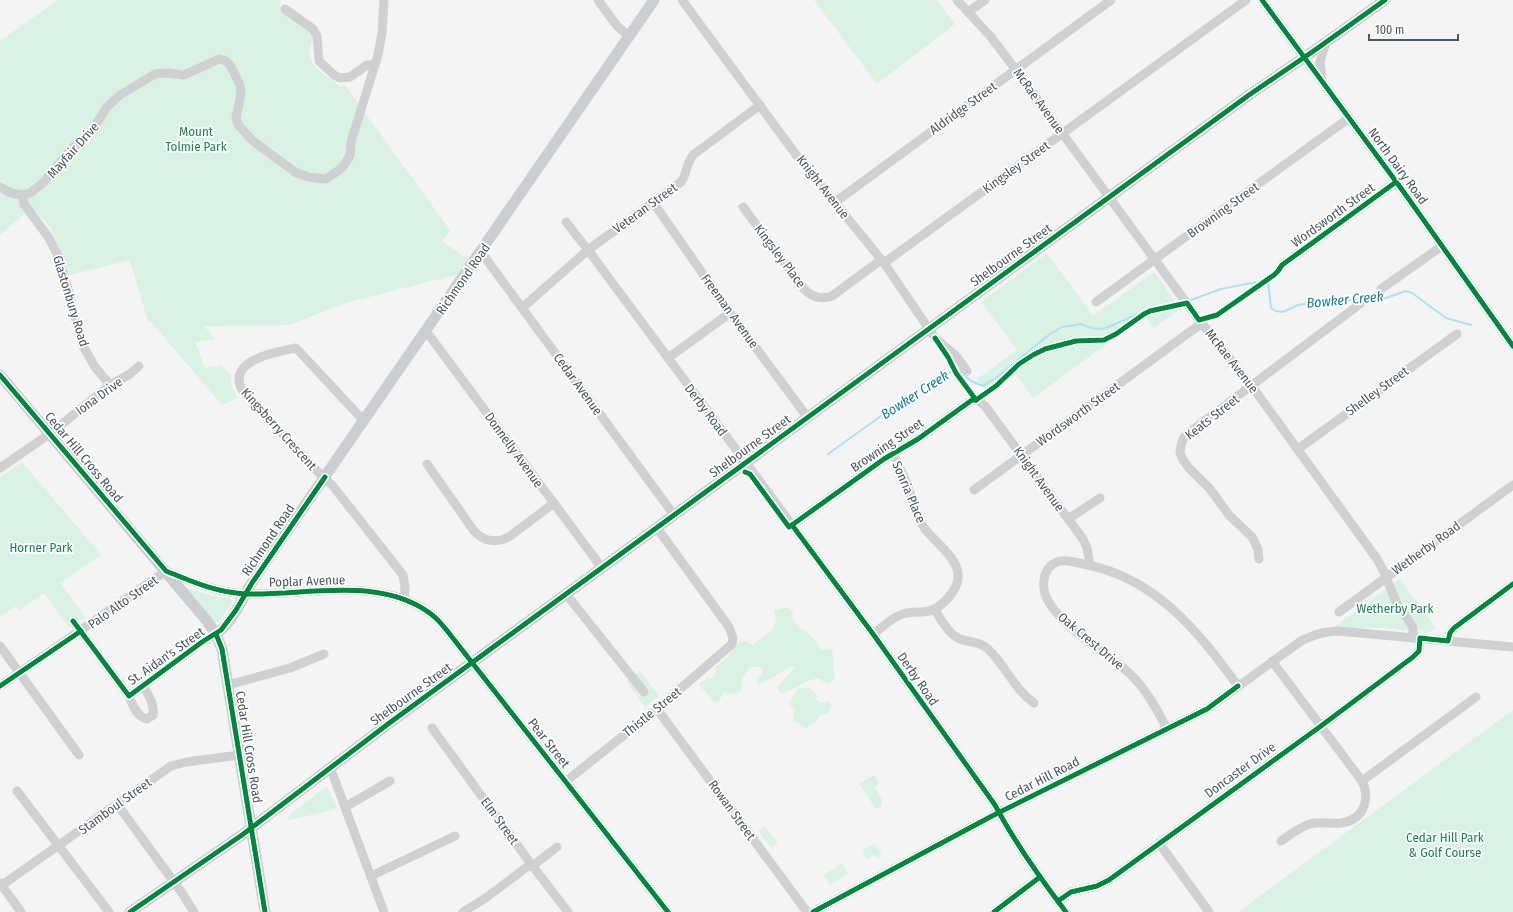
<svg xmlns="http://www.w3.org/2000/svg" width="1513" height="912" font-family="'Fira Sans Condensed',sans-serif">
<rect width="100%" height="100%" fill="#f4f4f4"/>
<g fill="#d9f2e3">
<path d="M58 0H281L280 11 284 12 312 33C313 42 310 45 309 52 309 68 330 78 341 87L344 84 450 230 442 241 469 260 459 274 346 303 289 325 204 326 215 339 195 342 205 368 221 365 231 375V386L238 398 222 405 152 323 148 322 130 260 70 275 68 268 50 227 34 210 24 214 0 235V41Z"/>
<path d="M814 0H937L955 24 877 84Z"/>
<path d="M1047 253 1093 316 1154 272 1180 309 1154 328 1145 316 1033 398 1015 374 988 394 977 379 1017 350 981 302Z"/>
<path d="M22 462 101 555 60 583 85 617 69 628 44 593 19 611 16 606 0 617V478Z"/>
<path d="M1400 579 1436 628 1431 632 1385 628H1333Z"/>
<path d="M185 587 212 596 231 599 232 603 219 621 214 624Z"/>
<path d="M787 607 793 612 792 619 800 629 807 631 822 650 832 649 834 664 833 671 835 678 829 684 823 682 820 678C804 679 793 692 781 693L777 689 780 684 795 667H790L759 685 756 680 762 673 763 668C748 664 748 670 741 681L743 686 740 692 733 694 724 692 719 701 715 703 705 691 703 690 699 684 708 678H713L716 673 715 668 730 654 738 643 746 641 752 645 772 630 776 620 774 610Z"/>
<path d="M640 671 659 696 645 707 626 681Z"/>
<path d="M799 688H810L817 695 816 699 820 703 830 701 831 707 828 713 820 715 817 721 806 728 793 721 795 709 790 705 792 697Z"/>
<path d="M1513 710V912H1238Z"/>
<path d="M874 775 880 784 875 787 882 800V806L876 809 859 784Z"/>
<path d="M326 787 328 788 337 809 285 821 289 818 288 816Z"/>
<path d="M765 826 778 843 771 848 759 831Z"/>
<path d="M874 844 881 853V855L878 858 874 855 866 859 863 853V850Z"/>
<path d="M842 863 848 873 830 885 824 875Z"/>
</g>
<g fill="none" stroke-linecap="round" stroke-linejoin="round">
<g stroke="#aee2f0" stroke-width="2">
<path d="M1191 300 1221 289 1262 281H1268L1271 308 1276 311 1283 312 1298 305 1319 301 1364 300 1386 298 1406 291 1412 293 1446 318 1471 325"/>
<path d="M828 454 920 388 937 377 943 376 954 370 960 371 971 381 983 386 997 377 1050 334 1062 327 1081 324 1092 328 1098 329 1106 328 1145 311 1175 304"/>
</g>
<g stroke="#ced0d2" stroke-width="9">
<path d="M598 0 617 26 629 36"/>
<path d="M682 0 797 156 884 263 935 338 956 356 967 371"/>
<path d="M957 0 991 37 1016 70 1199 320 1251 385 1377 559 1383 570 1396 602 1413 627V638"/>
<path d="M1262 0 1403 191 1513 346"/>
<path d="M285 9 313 29 317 36 319 61 334 75 340 78 350 77 367 65H375"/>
<path d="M968 12 985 0"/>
<path d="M1322 79 1320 62 1326 42"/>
<path d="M0 187 11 193 22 195 30 193 43 183 71 149 90 134 107 107 120 95 155 74 168 73 184 75 219 59 226 61 230 65 240 85 241 94 236 118 239 126 253 141 295 172 308 177 326 179 329 177 342 168 346 162 350 155 351 142 378 55 382 33 384 0"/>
<path d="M22 195 24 204 49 238 57 254 65 277 82 344 95 367 110 385"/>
<path d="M653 202 730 313 808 418"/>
<path d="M834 203 1111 0"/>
<path d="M743 207 804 289C812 297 821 300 832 296L881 260"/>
<path d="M566 222 588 250 873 634 995 805C1015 843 1040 878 1066 912"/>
<path d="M481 252 674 515"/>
<path d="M884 263 1246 0"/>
<path d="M1282 265 1396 182"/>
<path d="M1381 289 1442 246"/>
<path d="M1096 302 1349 118"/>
<path d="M522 308 588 250 681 182C687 174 686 164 693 155L760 105"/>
<path d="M426 331 602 568"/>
<path d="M668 358 730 313"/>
<path d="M364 421 296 348C275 352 223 361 244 393L320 474 332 485 403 575 405 588 404 600"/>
<path d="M1298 449 1457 334"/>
<path d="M427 464 474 531C484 542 497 543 509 537L554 503"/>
<path d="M0 468 51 433 110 385 130 374 139 366"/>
<path d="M974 490 1202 323"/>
<path d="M1068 519 1100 498"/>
<path d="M792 525 884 459 918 439 972 400C978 400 980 402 985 406L1083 539 1087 548 1090 565"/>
<path d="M1259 559 1258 549 1252 537 1229 515 1210 489 1189 468 1183 460 1180 453 1181 445 1183 439 1187 434 1360 304"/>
<path d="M566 594 644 692"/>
<path d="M934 609C941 619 948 634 960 639 970 643 980 641 988 649 1006 666 1014 689 1034 703"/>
<path d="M1339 612 1513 485"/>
<path d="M73 621 129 696C132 704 137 717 147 719L153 715C155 705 148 694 143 686"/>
<path d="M873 634C883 627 892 617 903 614 915 610 927 615 938 607 948 600 959 587 958 575 958 558 935 542 925 529 916 516 913 501 908 487 904 475 898 464 893 454"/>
<path d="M1448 641 1450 633 1454 628 1513 584"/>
<path d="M0 646 79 755"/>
<path d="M1272 661 1362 781C1371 800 1363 820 1341 823 1330 824 1320 821 1310 824 1299 827 1290 835 1281 841"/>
<path d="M228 685 290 668 324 654"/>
<path d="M0 686 166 571C193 582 215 592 245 594 304 596 379 575 431 614 439 620 446 629 452 637L668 912"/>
<path d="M129 696 202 642 216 634"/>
<path d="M657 709 807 912"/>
<path d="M432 728 531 864 568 912"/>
<path d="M1167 729C1157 709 1145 687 1128 672 1104 651 1055 623 1045 594 1042 583 1044 570 1053 564 1062 558 1073 562 1083 564 1155 577 1197 630 1238 686"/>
<path d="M330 767 384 912"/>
<path d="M1362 781 1476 697"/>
<path d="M565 782 657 709 732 644 733 638 729 627 657 528"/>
<path d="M17 791 109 912"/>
<path d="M117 804 182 893 194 912"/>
<path d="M345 807 390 781"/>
<path d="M1159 843 1209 912"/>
<path d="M371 876 455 836"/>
<path d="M0 883 21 912"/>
<path d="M2 885 171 766 186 762 240 755"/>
<path d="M1058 901 1071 892 1097 886 1109 880 1321 726 1413 657 1419 651 1420 638"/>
<path d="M463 912 487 897 531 864H535L557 847"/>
<path d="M813 912 992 816 1207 709 1301 641C1313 635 1324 631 1338 631L1513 647"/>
<path d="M994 912 1040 877"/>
</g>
<g stroke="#caced1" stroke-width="11">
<path d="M0 375 207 621 216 634 222 649 265 912"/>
<path d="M216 634C232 623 241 601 251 584 263 564 277 546 290 527L654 0"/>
<path d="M130 912 242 835 388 724 1249 95 1315 50 1385 0"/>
</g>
<defs>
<g id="cycleway">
<path d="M1262 0 1403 191 1513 346"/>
<path d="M935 338 948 357 956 373 976 400"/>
<path d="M0 375 166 571C193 582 215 592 245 594 304 596 379 575 431 614 439 620 446 629 452 637L668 912"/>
<path d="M976 400 996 386 1019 364 1033 355 1045 349 1076 341 1104 340 1116 334 1144 314 1150 311 1187 303 1199 320 1217 315 1274 275 1278 271 1282 265 1396 182"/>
<path d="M745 472 750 474 789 527 792 525"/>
<path d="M792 525 873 634 995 805C1015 843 1040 878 1066 912"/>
<path d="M792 525 884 459 918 439 972 400H976"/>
<path d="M73 621 129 696 202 642 221 630 236 610 252 583 325 477"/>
<path d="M216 634 222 649 265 912"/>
<path d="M0 686 81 631"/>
<path d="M1058 901 1071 892 1097 886 1109 880 1321 726 1413 657 1419 651 1420 638 1448 641 1450 633 1454 628 1513 584"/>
<path d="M130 912 242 835 388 724 1249 95 1315 50 1385 0"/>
<path d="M813 912 992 816 1207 709 1238 686"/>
<path d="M994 912 1040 877"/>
</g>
</defs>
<use href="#cycleway" stroke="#fff" stroke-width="8"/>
<use href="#cycleway" stroke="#00873e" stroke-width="5"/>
</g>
<g text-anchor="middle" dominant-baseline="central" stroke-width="3.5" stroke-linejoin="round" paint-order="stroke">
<g font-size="13" fill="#4a5661" stroke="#fff">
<text transform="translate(1039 101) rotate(54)">McRae Avenue</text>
<text transform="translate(963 108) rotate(-36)">Aldridge Street</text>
<text transform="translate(73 150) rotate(-48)">Mayfair Drive</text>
<text transform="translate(1398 166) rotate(54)">North Dairy Road</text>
<text transform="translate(1016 167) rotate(-36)">Kingsley Street</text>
<text transform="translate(823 187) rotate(52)">Knight Avenue</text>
<text transform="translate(645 208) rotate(-36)">Veteran Street</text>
<text transform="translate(1223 210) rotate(-36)">Browning Street</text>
<text transform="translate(1333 215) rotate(-36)">Wordsworth Street</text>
<text transform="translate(1011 255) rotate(-36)">Shelbourne Street</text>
<text transform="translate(780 256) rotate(53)">Kingsley Place</text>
<text transform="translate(463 279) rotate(-55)">Richmond Road</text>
<text transform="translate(71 301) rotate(73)">Glastonbury Road</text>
<text transform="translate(730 311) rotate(54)">Freeman Avenue</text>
<text transform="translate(1232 361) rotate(52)">McRae Avenue</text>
<text transform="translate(578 384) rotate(54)">Cedar Avenue</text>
<text transform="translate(1377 391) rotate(-36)">Shelley Street</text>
<text transform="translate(99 396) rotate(-36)">Iona Drive</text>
<text transform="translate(706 410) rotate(53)">Derby Road</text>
<text transform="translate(1078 414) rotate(-36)">Wordsworth Street</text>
<text transform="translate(1212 417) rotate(-38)">Keats Street</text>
<text transform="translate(279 429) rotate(48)">Kingsberry Crescent</text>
<text transform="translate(887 445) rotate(-34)">Browning Street</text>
<text transform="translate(750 446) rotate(-36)">Shelbourne Street</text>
<text transform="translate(514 450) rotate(54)">Donnelly Avenue</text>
<text transform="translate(84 457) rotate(50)">Cedar Hill Cross Road</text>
<text transform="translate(1039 479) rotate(54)">Knight Avenue</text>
<text transform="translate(909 492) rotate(67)">Sonria Place</text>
<text transform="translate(268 540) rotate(-56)">Richmond Road</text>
<text transform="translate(1426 548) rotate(-36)">Wetherby Road</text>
<text transform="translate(307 581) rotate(-2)">Poplar Avenue</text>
<text transform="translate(123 602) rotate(-35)">Palo Alto Street</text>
<text transform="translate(1091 641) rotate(40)">Oak Crest Drive</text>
<text transform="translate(166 656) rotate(-35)">St. Aidan's Street</text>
<text transform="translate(918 679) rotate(55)">Derby Road</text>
<text transform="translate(411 694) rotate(-36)">Shelbourne Street</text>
<text transform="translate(652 712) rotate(-39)">Thistle Street</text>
<text transform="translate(549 743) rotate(52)">Pear Street</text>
<text transform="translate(249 747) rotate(81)">Cedar Hill Cross Road</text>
<text transform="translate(1240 770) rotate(-36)">Doncaster Drive</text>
<text transform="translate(1042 779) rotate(-27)">Cedar Hill Road</text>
<text transform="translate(115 806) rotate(-36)">Stamboul Street</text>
<text transform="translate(732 810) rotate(54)">Rowan Street</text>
<text transform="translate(500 821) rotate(54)">Elm Street</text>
</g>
<g font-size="13" fill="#17864f" stroke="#fff">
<text x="196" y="131">Mount<tspan x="196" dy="15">Tolmie Park</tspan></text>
<text x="41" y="547">Horner Park</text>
<text x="1395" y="608">Wetherby Park</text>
<text x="1445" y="837">Cedar Hill Park<tspan x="1445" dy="15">&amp; Golf Course</tspan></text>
</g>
<g font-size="14" font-style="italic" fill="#0c7c9b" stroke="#fff">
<text transform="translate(1345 300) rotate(-5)">Bowker Creek</text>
<text transform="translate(915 395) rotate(-33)">Bowker Creek</text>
</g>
</g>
<path d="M1369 34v6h89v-6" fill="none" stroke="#4a5661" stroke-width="2"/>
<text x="1375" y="34" font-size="12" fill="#4a5661" stroke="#ffffff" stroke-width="3" paint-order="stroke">100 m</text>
</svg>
